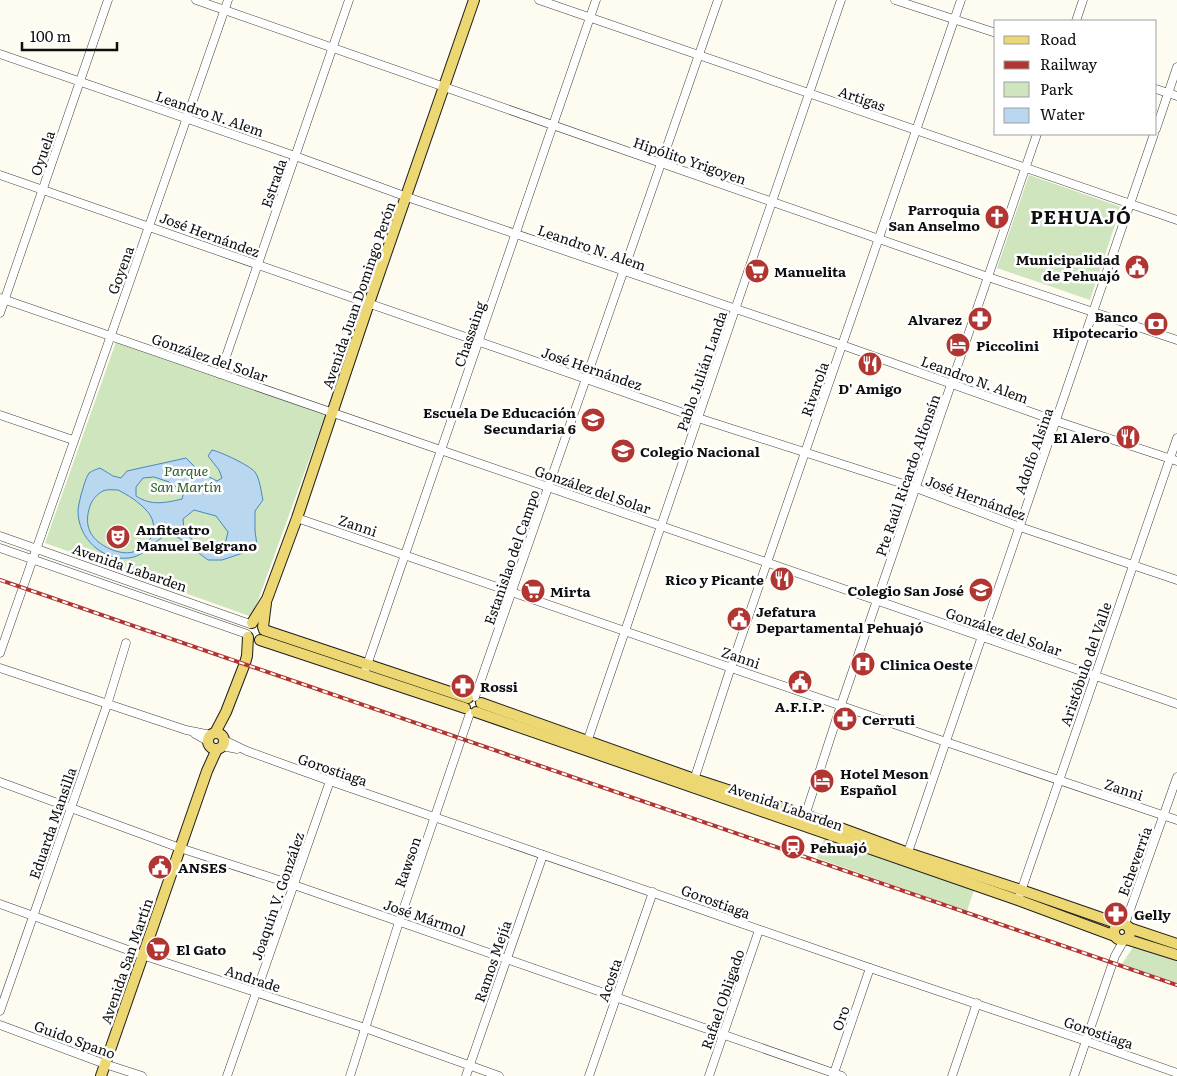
<svg xmlns="http://www.w3.org/2000/svg" width="1177" height="1076" font-family="Literata,serif">
<rect width="100%" height="100%" fill="#fefcf0"/>
<g fill="#cfe5bd">
<path d="M1029 175 1121 207 1090 300 997 268Z"/>
<path d="M117 339 326 413 252 617 45 543Z"/>
<path d="M825 837 974 890 967 911 817 858Z"/>
<path d="M1133 947 1177 961V983L1122 964Z"/>
</g>
<path fill="#b9d8f0" stroke="#4787c1" fill-rule="evenodd" d="M212 450C221 452 249 465 255 472 260 479 261 492 263 500L255 511V531L257 545 249 551 222 560H208L179 538 168 534C153 541 146 556 129 558 102 561 78 538 78 511 78 506 80 500 81 495 83 489 85 479 89 473 92 471 97 469 100 468L113 476 121 478 127 471 186 458 200 472 217 481 222 478 219 470 208 456ZM154 477 169 482 184 492 182 499C165 503 151 506 136 496V487L143 478ZM118 490C128 495 139 502 146 510 161 525 152 546 133 552 126 554 117 552 110 549 91 540 83 527 90 506 92 500 97 494 103 491 107 489 113 490 118 490ZM194 510 216 516 228 532 225 544 219 555C205 553 193 541 184 531L183 519Z"/>
<g fill="none" stroke-linecap="round" stroke-linejoin="round">
<defs>
<g id="minor">
<path d="M196 0 661 163 988 277 1177 340"/>
<path d="M539 0 1177 220"/>
<path d="M895 0 996 33"/>
<path d="M1076 21 1083 0"/>
<path d="M0 54 295 156 407 197 842 345 1056 421 1177 461"/>
<path d="M1156 89 1177 96"/>
<path d="M1156 129 1177 67"/>
<path d="M0 175 698 418 916 488 1020 527 1177 580"/>
<path d="M0 298 1177 704"/>
<path d="M0 313 108 0"/>
<path d="M220 374 349 0"/>
<path d="M0 415 73 440"/>
<path d="M297 518 946 742 1177 820"/>
<path d="M0 536 250 624"/>
<path d="M0 548 247 634"/>
<path d="M0 653 228 0"/>
<path d="M0 668 186 730 211 735"/>
<path d="M366 668 596 0"/>
<path d="M475 697 718 0"/>
<path d="M195 734 208 741"/>
<path d="M224 740 247 751 330 781 870 968 1086 1041 1177 1073"/>
<path d="M586 745 841 0"/>
<path d="M222 746 237 749"/>
<path d="M0 782 180 848 294 885 842 1076"/>
<path d="M693 783 731 667 961 0"/>
<path d="M804 819 841 705 1037 134"/>
<path d="M906 858 1154 134"/>
<path d="M1018 900 1177 438"/>
<path d="M0 904 142 955 365 1028 499 1076"/>
<path d="M1125 924 1177 777"/>
<path d="M0 1011 107 705 126 643"/>
<path d="M0 1025 105 1064 142 1076"/>
<path d="M227 1076 330 781"/>
<path d="M350 1076 399 922 470 713"/>
<path d="M466 1076 543 855"/>
<path d="M589 1076 653 892"/>
<path d="M709 1076 759 930"/>
<path d="M833 1076 870 968"/>
<path d="M952 1076 977 1003"/>
<path d="M1074 1076 1115 956 1124 940"/>
</g>
<g id="major">
<path d="M252 623 267 599 297 518 369 303 474 0"/>
<path d="M263 627 266 603"/>
<path d="M264 630 468 698"/>
<path d="M260 640 465 708"/>
<path d="M481 703 694 779 805 815 908 853 1021 890 1119 924"/>
<path d="M476 712 1018 900 1115 936"/>
<circle cx="216" cy="741" r="8"/>
<path d="M215 733 226 712 245 663 247 656 248 637"/>
<circle cx="1122" cy="932" r="8"/>
<path d="M1129 928 1177 944"/>
<path d="M1126 939 1177 955"/>
<path d="M101 1076 207 771 217 749"/>
</g>
</defs>
<use href="#minor" stroke="#414141" stroke-width="9"/>
<use href="#major" stroke="#1f1f1f" stroke-width="12"/>
<use href="#minor" stroke="#fff" stroke-width="8"/>
<use href="#major" stroke="#ecd772" stroke-width="10"/>
<defs>
<path id="rail" d="M0 580 1177 985"/>
</defs>
<use href="#rail" stroke="#b13632" stroke-width="4"/>
<use href="#rail" stroke="#fff" stroke-width="2" stroke-dasharray="5.5" stroke-linecap="butt"/>
</g>
<defs>
<symbol id="church-disc" viewBox="-11 -11 22 22"><circle r="9.5" fill="#b13632" stroke="#fff"/><path d="M-1.2-6h2.4v3.5h3.3v2.4h-3.3V6h-2.4V-.1h-3.3v-2.4h3.3Z" fill="#fff"/></symbol>
<symbol id="civic-disc" viewBox="-11 -11 22 22"><circle r="9.5" fill="#b13632" stroke="#fff"/><path d="M-.6-6.5H3V-4.5H.6V-3L4-1V1h2V6H-6V1h2V-1L-.6-3ZM-1.2 2.5V6h2.4V2.5Z" fill="#fff"/></symbol>
<symbol id="supermarket-disc" viewBox="-11 -11 22 22"><circle r="9.5" fill="#b13632" stroke="#fff"/><path d="M-6-5.5h2.5l.6 2H6L4.5 2H-2.5L-4.4-4H-6ZM-1.5 3.2a1.3 1.3 0 1 0 .1 0ZM3 3.2a1.3 1.3 0 1 0 .1 0Z" fill="#fff"/></symbol>
<symbol id="pharmacy-disc" viewBox="-11 -11 22 22"><circle r="9.5" fill="#b13632" stroke="#fff"/><path d="M-2-6h4v4h4v4h-4v4h-4v-4h-4v-4h4Z" fill="#fff"/></symbol>
<symbol id="bank-disc" viewBox="-11 -11 22 22"><circle r="9.5" fill="#b13632" stroke="#fff"/><path d="M-6-4H6V4H-6ZM0-2.3a2.3 2.3 0 1 0 0 4.6a2.3 2.3 0 1 0 0-4.6Z" fill="#fff"/></symbol>
<symbol id="hotel-disc" viewBox="-11 -11 22 22"><circle r="9.5" fill="#b13632" stroke="#fff"/><path d="M-6-4.5h1.5V1H6V5H4.5V3h-9V5H-6ZM-4 0a1.8 1.8 0 1 1 3.6 0ZM.5 0V-2.5h3Q6-2.5 6 0Z" fill="#fff"/></symbol>
<symbol id="restaurant-disc" viewBox="-11 -11 22 22"><circle r="9.5" fill="#b13632" stroke="#fff"/><path d="M-5-6h1v4h1v-4h1v4h1v-4h1v5L-1.5 .5V6h-2V.5L-5-1ZM5-6V6H3V1.5H1.5Q1.5-4 5-6Z" fill="#fff"/></symbol>
<symbol id="school-disc" viewBox="-11 -11 22 22"><circle r="9.5" fill="#b13632" stroke="#fff"/><path d="M0-5L7-2L0 1L-7-2ZM-4 1L0 2.5L4 1V4Q0 6-4 4Z" fill="#fff"/></symbol>
<symbol id="theatre-disc" viewBox="-11 -11 22 22"><circle r="9.5" fill="#b13632" stroke="#fff"/><path d="M-5-5.5Q0-4 5-5.5V0Q5 5 0 6Q-5 5-5 0ZM-3.3-2.5H-1v1.5H-3.3ZM1-2.5H3.3v1.5H1ZM-2.8 1Q0 5.5 2.8 1Z" fill="#fff"/></symbol>
<symbol id="hospital-disc" viewBox="-11 -11 22 22"><circle r="9.5" fill="#b13632" stroke="#fff"/><path d="M-5-5h3v3.5h4V-5h3V5h-3V1.5h-4V5h-3Z" fill="#fff"/></symbol>
<symbol id="station-disc" viewBox="-11 -11 22 22"><circle r="9.5" fill="#b13632" stroke="#fff"/><path d="M-3-6H3Q5-6 5-4V2Q5 4 3 4L4.5 6H3L1.5 4h-3L-3 6H-4.5L-3 4Q-5 4-5 2V-4Q-5-6-3-6ZM-3.5-4v3h7v-3ZM-3.5 1v1.5H-2V1ZM2 1v1.5H3.5V1Z" fill="#fff"/></symbol>
</defs>
<g fill-rule="evenodd">
<use href="#church-disc" x="983" y="203" width="28" height="28"/>
<use href="#civic-disc" x="1123" y="253" width="28" height="28"/>
<use href="#supermarket-disc" x="743" y="257" width="28" height="28"/>
<use href="#pharmacy-disc" x="966" y="305" width="28" height="28"/>
<use href="#bank-disc" x="1142" y="310" width="28" height="28"/>
<use href="#hotel-disc" x="944" y="331" width="28" height="28"/>
<use href="#restaurant-disc" x="856" y="350" width="28" height="28"/>
<use href="#school-disc" x="579" y="406" width="28" height="28"/>
<use href="#restaurant-disc" x="1114" y="423" width="28" height="28"/>
<use href="#school-disc" x="609" y="437" width="28" height="28"/>
<use href="#theatre-disc" x="104" y="523" width="28" height="28"/>
<use href="#restaurant-disc" x="768" y="565" width="28" height="28"/>
<use href="#school-disc" x="967" y="576" width="28" height="28"/>
<use href="#supermarket-disc" x="519" y="577" width="28" height="28"/>
<use href="#civic-disc" x="725" y="605" width="28" height="28"/>
<use href="#hospital-disc" x="849" y="650" width="28" height="28"/>
<use href="#civic-disc" x="786" y="668" width="28" height="28"/>
<use href="#pharmacy-disc" x="449" y="672" width="28" height="28"/>
<use href="#pharmacy-disc" x="831" y="705" width="28" height="28"/>
<use href="#hotel-disc" x="808" y="767" width="28" height="28"/>
<use href="#station-disc" x="779" y="833" width="28" height="28"/>
<use href="#civic-disc" x="146" y="853" width="28" height="28"/>
<use href="#pharmacy-disc" x="1102" y="900" width="28" height="28"/>
<use href="#supermarket-disc" x="144" y="935" width="28" height="28"/>
</g>
<g text-anchor="middle" dominant-baseline="central" stroke-width="5" stroke-linejoin="round" paint-order="stroke">
<g font-size="14" fill="#0e0e0e" stroke="#fff">
<text transform="translate(862 98) rotate(19)">Artigas</text>
<text transform="translate(210 113) rotate(19)">Leandro N. Alem</text>
<text transform="translate(42 153) rotate(-71)">Oyuela</text>
<text transform="translate(690 160) rotate(19)">Hipólito Yrigoyen</text>
<text transform="translate(273 183) rotate(-71)">Estrada</text>
<text transform="translate(210 234) rotate(20)">José Hernández</text>
<text transform="translate(592 247) rotate(19)">Leandro N. Alem</text>
<text transform="translate(120 270) rotate(-70)">Goyena</text>
<text transform="translate(358 295) rotate(-71)">Avenida Juan Domingo Perón</text>
<text transform="translate(469 334) rotate(-71)">Chassaing</text>
<text transform="translate(210 357) rotate(19)">González del Solar</text>
<text transform="translate(592 368) rotate(19)">José Hernández</text>
<text transform="translate(701 371) rotate(-71)">Pablo Julián Landa</text>
<text transform="translate(975 379) rotate(20)">Leandro N. Alem</text>
<text transform="translate(814 389) rotate(-71)">Rivarola</text>
<text transform="translate(1033 451) rotate(-71)">Adolfo Alsina</text>
<text transform="translate(907 475) rotate(-71)">Pte Raúl Ricardo Alfonsín</text>
<text transform="translate(593 489) rotate(19)">González del Solar</text>
<text transform="translate(976 497) rotate(20)">José Hernández</text>
<text transform="translate(358 525) rotate(19)">Zanni</text>
<text transform="translate(511 557) rotate(-71)">Estanislao del Campo</text>
<text transform="translate(130 567) rotate(19)">Avenida Labarden</text>
<text transform="translate(1004 631) rotate(19)">González del Solar</text>
<text transform="translate(741 657) rotate(19)">Zanni</text>
<text transform="translate(1085 664) rotate(-71)">Aristóbulo del Valle</text>
<text transform="translate(333 769) rotate(19)">Gorostiaga</text>
<text transform="translate(1124 789) rotate(19)">Zanni</text>
<text transform="translate(786 806) rotate(19)">Avenida Labarden</text>
<text transform="translate(52 823) rotate(-71)">Eduarda Mansilla</text>
<text transform="translate(1134 861) rotate(-70)">Echeverría</text>
<text transform="translate(407 862) rotate(-71)">Rawson</text>
<text transform="translate(277 896) rotate(-71)">Joaquín V. González</text>
<text transform="translate(716 901) rotate(20)">Gorostiaga</text>
<text transform="translate(425 917) rotate(19)">José Mármol</text>
<text transform="translate(126 961) rotate(-71)">Avenida San Martín</text>
<text transform="translate(492 961) rotate(-71)">Ramos Mejía</text>
<text transform="translate(253 978) rotate(18)">Andrade</text>
<text transform="translate(609 980) rotate(-71)">Acosta</text>
<text transform="translate(722 999) rotate(-71)">Rafael Obligado</text>
<text transform="translate(840 1018) rotate(-71)">Oro</text>
<text transform="translate(1099 1032) rotate(19)">Gorostiaga</text>
<text transform="translate(75 1039) rotate(20)">Guido Spano</text>
</g>
<g font-size="14" font-weight="bold" fill="#0e0e0e" stroke="#fff" text-anchor="start">
<text x="980" y="209" text-anchor="end">Parroquia<tspan x="980" dy="16">San Anselmo</tspan></text>
<text x="1120" y="259" text-anchor="end">Municipalidad<tspan x="1120" dy="16">de Pehuajó</tspan></text>
<text x="774" y="271">Manuelita</text>
<text x="1138" y="316" text-anchor="end">Banco<tspan x="1138" dy="16">Hipotecario</tspan></text>
<text x="962" y="319" text-anchor="end">Alvarez</text>
<text x="976" y="345">Piccolini</text>
<text x="870" y="388" text-anchor="middle">D' Amigo</text>
<text x="576" y="412" text-anchor="end">Escuela De Educación<tspan x="576" dy="16">Secundaria 6</tspan></text>
<text x="1110" y="437" text-anchor="end">El Alero</text>
<text x="640" y="451">Colegio Nacional</text>
<text x="136" y="529">Anfiteatro<tspan x="136" dy="16">Manuel Belgrano</tspan></text>
<text x="764" y="579" text-anchor="end">Rico y Picante</text>
<text x="964" y="590" text-anchor="end">Colegio San José</text>
<text x="550" y="591">Mirta</text>
<text x="756" y="611">Jefatura<tspan x="756" dy="16">Departamental Pehuajó</tspan></text>
<text x="880" y="664">Clinica Oeste</text>
<text x="480" y="686">Rossi</text>
<text x="800" y="706" text-anchor="middle">A.F.I.P.</text>
<text x="862" y="719">Cerruti</text>
<text x="840" y="773">Hotel Meson<tspan x="840" dy="16">Español</tspan></text>
<text x="810" y="847">Pehuajó</text>
<text x="178" y="867">ANSES</text>
<text x="1134" y="914">Gelly</text>
<text x="176" y="949">El Gato</text>
</g>
<g font-size="14" font-style="italic" fill="#2c6024" stroke="#fff">
<text x="186" y="470">Parque<tspan x="186" dy="16">San Martín</tspan></text>
</g>
<g font-size="19" font-weight="bold" letter-spacing="1" fill="#0e0e0e" stroke="#fff">
<text x="1081" y="216">PEHUAJÓ</text>
</g>
</g>
<rect x="994" y="20" width="162" height="115" fill="#ffffff" stroke="#9f9f9f"/>
<rect x="1004" y="36" width="25" height="8" fill="#ecd772" stroke="#9f9f9f"/>
<text x="1040" y="45" font-size="15" fill="#0e0e0e">Road</text>
<rect x="1004" y="61" width="25" height="8" fill="#b13632" stroke="#9f9f9f"/>
<text x="1040" y="70" font-size="15" fill="#0e0e0e">Railway</text>
<rect x="1004" y="82" width="25" height="15" fill="#cfe5bd" stroke="#9f9f9f"/>
<text x="1040" y="95" font-size="15" fill="#0e0e0e">Park</text>
<rect x="1004" y="108" width="25" height="15" fill="#b9d8f0" stroke="#9f9f9f"/>
<text x="1040" y="120" font-size="15" fill="#0e0e0e">Water</text>
<path d="M22 42v8h95v-8" fill="none" stroke="#0e0e0e" stroke-width="2.5"/>
<text x="30" y="42" font-size="15" fill="#0e0e0e" stroke="#ffffff" stroke-width="4" paint-order="stroke">100 m</text>
</svg>
